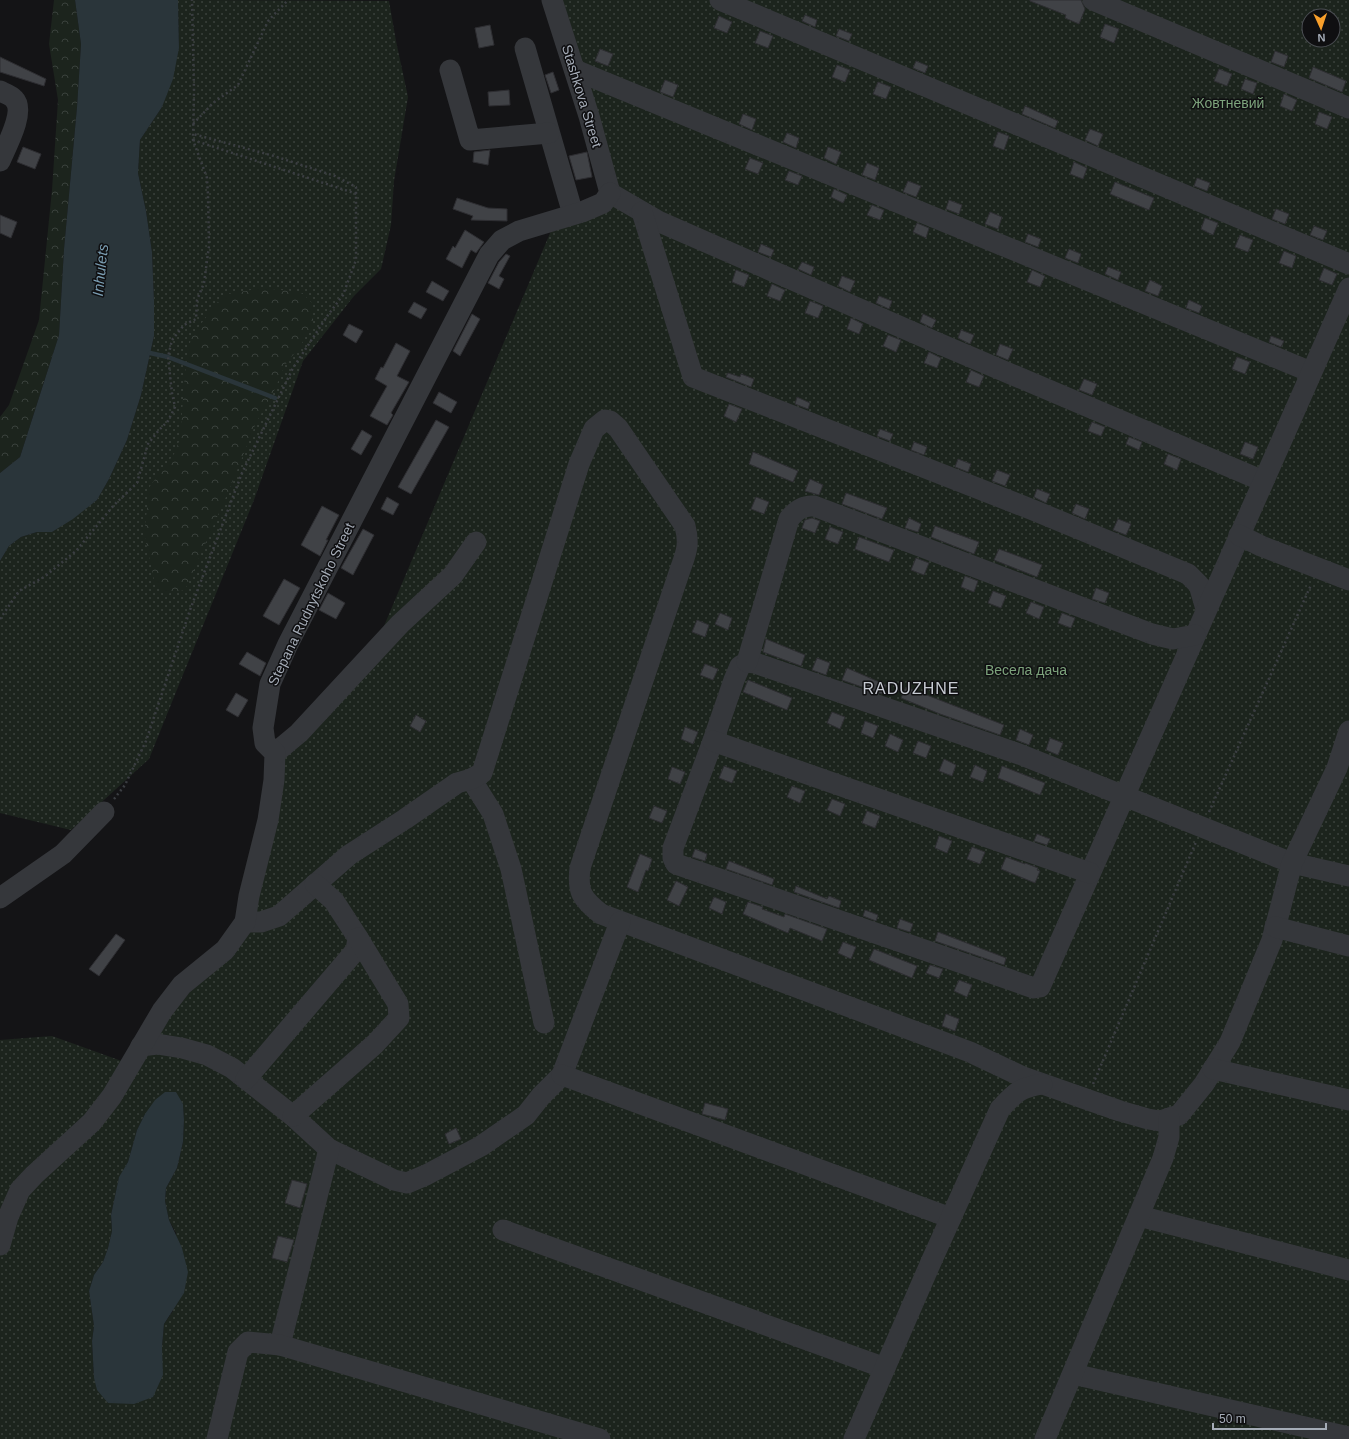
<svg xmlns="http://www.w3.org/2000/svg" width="1349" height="1439" font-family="Arial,sans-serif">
<defs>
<pattern id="green-dots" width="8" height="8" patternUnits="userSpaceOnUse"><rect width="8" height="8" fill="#1c241d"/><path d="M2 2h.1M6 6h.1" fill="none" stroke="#3a413c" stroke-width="1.8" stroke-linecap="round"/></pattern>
<pattern id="forest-crowns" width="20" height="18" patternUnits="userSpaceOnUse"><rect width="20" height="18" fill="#1c241d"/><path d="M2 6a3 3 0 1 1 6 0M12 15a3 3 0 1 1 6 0" fill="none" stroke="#3a413c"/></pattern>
</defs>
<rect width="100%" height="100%" fill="#141416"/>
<g fill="url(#green-dots)" fill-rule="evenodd">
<path d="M178 0 389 1 396 41 408 97 394 181 391 225 381 269 354 296 303 361 254 500 176 692 149 759 71 830 0 813V561L9 546 21 537 37 532H52L97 500 109 479 127 440 141 395 154 336V300L152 252 146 211 138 173 140 140 162 107 179 48Z"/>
<path d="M552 0H1349V1439H0V1040L52 1036 130 1064 238 934 275 753 373 652 556 219 603 203ZM1309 16H1333V40H1309ZM183 1104 184 1120 183 1142 177 1168 166 1188 165 1201 169 1220 176 1233 173 1311 164 1324 162 1347 94 1378 92 1341 94 1326 89 1291 94 1275 103 1262 108 1248 112 1231 111 1215 119 1178 128 1162 137 1130 145 1114Z"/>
</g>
<g fill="url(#forest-crowns)">
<path d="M54 0H75L81 44 77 107 64 249 59 335 20 457 0 473V417L9 405 39 320 52 190 58 100 49 44Z"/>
<path d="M262 288 301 292 313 304V323L301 345 285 365 275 389 256 423 230 488 185 590 166 594 155 584 144 533 150 486 174 454 180 439 185 373 191 337 223 295Z"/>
</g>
<g fill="#2a353a">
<path d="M75 0H178L179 48 173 79 162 107 140 140 138 173 146 211 152 252 154 300V336L141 395 127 440 109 479 97 500 73 519 52 532H37L21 537 9 546 0 561V473L20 457 59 335 64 249 77 107 81 44Z"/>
<path d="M165 1092H176L183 1104 184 1120 183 1142 177 1168 166 1188 165 1201 169 1220 182 1248 188 1272 184 1293 164 1324 162 1347 163 1375 153 1397 134 1404 108 1403 97 1390 94 1378 92 1341 94 1326 89 1291 94 1275 103 1262 108 1248 112 1231 111 1215 119 1177 128 1162 137 1130 145 1114 155 1100Z"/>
</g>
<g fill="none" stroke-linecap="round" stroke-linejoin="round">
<path stroke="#2a353a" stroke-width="4.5" d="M150 353 168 357 275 398"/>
</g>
<g fill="#404246" stroke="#2e2e32">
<path d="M1030 0H1081L1085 9 1079 24 1065 18 1066 15 1030 1Z"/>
<path d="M805 15 817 20 815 27 802 21Z"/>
<path d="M719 16 732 22 727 33 714 28Z"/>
<path d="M1105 24 1119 29 1114 43 1100 37Z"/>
<path d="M490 25 494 45 479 48 475 28Z"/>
<path d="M839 29 852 34 849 41 836 36Z"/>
<path d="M760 31 773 36 768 48 755 43Z"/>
<path d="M600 49 613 54 608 66 595 61Z"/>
<path d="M1275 51 1288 56 1284 67 1271 62Z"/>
<path d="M0 57 46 79 44 86 0 72Z"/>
<path d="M916 61 928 66 925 73 913 68Z"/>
<path d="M837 65 850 70 845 82 832 77Z"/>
<path d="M1313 67 1346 81 1342 92 1309 78Z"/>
<path d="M1219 69 1232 74 1227 86 1214 81Z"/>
<path d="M553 72 559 90 551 93 545 75Z"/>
<path d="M1245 79 1257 83 1253 94 1241 89Z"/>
<path d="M665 80 678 85 673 97 660 92Z"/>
<path d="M878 82 891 87 886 99 873 94Z"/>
<path d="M509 90 510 105 489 106 488 92Z"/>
<path d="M1284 94 1297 100 1292 111 1280 106Z"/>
<path d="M1025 106 1058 121 1055 128 1022 114Z"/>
<path d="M1319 112 1332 117 1327 129 1315 124Z"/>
<path d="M743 114 756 119 752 130 739 124Z"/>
<path d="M1090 129 1103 134 1098 146 1085 140Z"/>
<path d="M998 132 1009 136 1004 150 993 146Z"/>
<path d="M787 133 799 138 796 148 783 142Z"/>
<path d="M23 147 41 154 35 169 17 162Z"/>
<path d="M828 147 841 152 836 164 824 158Z"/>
<path d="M490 150 488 165 473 162 474 152Z"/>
<path d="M587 152 592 177 576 180 569 156Z"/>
<path d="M750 158 763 163 758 174 745 169Z"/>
<path d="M1074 162 1087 168 1083 179 1070 174Z"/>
<path d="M867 163 879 168 875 180 862 175Z"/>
<path d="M789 171 802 176 798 185 785 180Z"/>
<path d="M1197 178 1210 183 1207 191 1194 186Z"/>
<path d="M908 181 921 186 916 197 903 192Z"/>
<path d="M1115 182 1154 198 1149 210 1110 194Z"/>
<path d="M834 189 847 195 843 203 831 197Z"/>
<path d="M457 198 488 208 507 209V221L471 220 473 216 453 209Z"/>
<path d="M949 200 962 205 959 214 946 209Z"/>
<path d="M872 205 884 210 880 220 867 215Z"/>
<path d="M1276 209 1289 214 1285 224 1272 219Z"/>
<path d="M990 212 1002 217 998 229 985 224Z"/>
<path d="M0 215 17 222 11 238 0 233Z"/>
<path d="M1205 218 1218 223 1213 235 1201 229Z"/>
<path d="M917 223 929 228 926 238 913 232Z"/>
<path d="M1314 226 1327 231 1323 240 1310 235Z"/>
<path d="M465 230 484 242 476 253 471 250 462 268 446 259 453 246 455 248Z"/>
<path d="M1028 234 1041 239 1038 247 1025 242Z"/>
<path d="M1240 235 1253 240 1248 252 1235 247Z"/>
<path d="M761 244 774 250 771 257 758 252Z"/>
<path d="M1069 249 1081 254 1078 263 1065 258Z"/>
<path d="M1284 251 1296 256 1292 268 1279 263Z"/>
<path d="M506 254 510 256 499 276 504 279 499 289 488 283 499 262Z"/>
<path d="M802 262 814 267 811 275 798 269Z"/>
<path d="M1108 267 1121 272 1118 280 1105 274Z"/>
<path d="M1324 268 1337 274 1332 285 1319 280Z"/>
<path d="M736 270 749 275 744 287 732 282Z"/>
<path d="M1032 270 1045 276 1040 287 1027 282Z"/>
<path d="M842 276 855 281 850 292 838 286Z"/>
<path d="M1150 280 1162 286 1158 296 1145 291Z"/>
<path d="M432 281 449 291 443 301 426 292Z"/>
<path d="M772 284 785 290 780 301 767 296Z"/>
<path d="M879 296 892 301 889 309 876 303Z"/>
<path d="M1189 300 1202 306 1199 313 1186 308Z"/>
<path d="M810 301 823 306 818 318 805 313Z"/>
<path d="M414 302 427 309 421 319 408 312Z"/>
<path d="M472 314 480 319 460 356 453 351Z"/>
<path d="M923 314 936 320 932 328 920 322Z"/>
<path d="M851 318 863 324 859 334 847 329Z"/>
<path d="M349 324 363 331 356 343 343 335Z"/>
<path d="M961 330 974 335 970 344 958 338Z"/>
<path d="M888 335 901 340 896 352 883 346Z"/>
<path d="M1271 336 1284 341 1281 347 1269 342Z"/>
<path d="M396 343 410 351 397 376 409 382 391 413 393 415 387 425 370 416 387 386 375 379 381 367 383 368Z"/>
<path d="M1000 344 1013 349 1008 360 996 355Z"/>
<path d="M929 352 941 358 937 368 924 363Z"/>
<path d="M1237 357 1250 362 1245 374 1232 369Z"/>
<path d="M971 370 984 376 979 387 966 382Z"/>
<path d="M728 373 740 377 741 374 754 379 751 387 726 377Z"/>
<path d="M1084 379 1097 384 1092 395 1079 390Z"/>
<path d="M439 392 457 402 451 413 433 403Z"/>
<path d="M797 397 810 403 808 409 795 404Z"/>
<path d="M729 404 742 409 736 422 724 416Z"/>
<path d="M436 420 449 427 411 494 398 487Z"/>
<path d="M1092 422 1105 427 1101 436 1088 431Z"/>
<path d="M880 429 893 434 890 441 877 436Z"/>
<path d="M362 430 372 436 361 455 351 449Z"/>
<path d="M1129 437 1142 442 1139 450 1126 444Z"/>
<path d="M914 442 927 447 924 455 911 450Z"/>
<path d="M1245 442 1258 447 1253 459 1240 454Z"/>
<path d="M753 452 798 471 793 482 749 464Z"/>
<path d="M1168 454 1181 459 1177 470 1164 464Z"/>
<path d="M958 459 971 464 968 472 955 467Z"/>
<path d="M997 470 1010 475 1005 486 992 481Z"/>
<path d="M810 479 823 485 819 495 805 491Z"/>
<path d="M1037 489 1050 494 1046 503 1034 497Z"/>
<path d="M846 493 887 508 882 519 842 504Z"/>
<path d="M387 497 399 504 393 515 381 509Z"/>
<path d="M756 497 769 502 764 514 751 509Z"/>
<path d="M1076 504 1089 509 1085 519 1072 513Z"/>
<path d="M322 506 339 515 326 540H328L320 556 301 545Z"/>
<path d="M812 518 820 521 815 533 802 528 805 520Z"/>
<path d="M909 518 921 524 918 532 905 528Z"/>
<path d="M1118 519 1131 524 1126 535 1113 530Z"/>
<path d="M935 526 979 542 974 554 931 537Z"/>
<path d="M830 527 843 532 838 544 825 539Z"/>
<path d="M363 529 374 535 353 575 341 568Z"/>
<path d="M859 537 894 550 889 562 855 549Z"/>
<path d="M999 549 1042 565 1037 577 994 560Z"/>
<path d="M916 558 929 563 924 575 911 570Z"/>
<path d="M965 576 978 581 974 592 961 587Z"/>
<path d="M284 579 300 588 279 625 263 616Z"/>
<path d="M1096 588 1109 593 1105 603 1092 599Z"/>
<path d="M993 591 1006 596 1001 608 988 603Z"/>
<path d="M328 593 345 603 336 619 319 610Z"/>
<path d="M1031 602 1044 607 1039 619 1026 613Z"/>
<path d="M720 613 732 618 728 630 715 624Z"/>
<path d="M1062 613 1075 618 1071 628 1058 623Z"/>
<path d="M697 620 709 625 705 637 692 632Z"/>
<path d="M766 639 805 655 801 666 763 652Z"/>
<path d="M247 652 266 663 260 676 239 664Z"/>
<path d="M817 658 830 663 826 675 812 670Z"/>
<path d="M705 664 718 669 713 680 700 675Z"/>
<path d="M847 668 886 685 882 694 842 680Z"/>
<path d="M748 680 792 698 787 710 743 692Z"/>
<path d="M906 687 1004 725 1000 735 940 714 901 698Z"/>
<path d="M236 693 248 700 238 717 226 710Z"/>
<path d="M832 712 845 717 840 729 827 723Z"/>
<path d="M416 715 426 721 420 732 410 726Z"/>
<path d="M865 721 878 726 873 738 861 733Z"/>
<path d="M685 727 698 732 693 744 681 739Z"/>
<path d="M1020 729 1033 735 1029 745 1016 740Z"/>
<path d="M890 734 903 740 898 752 885 746Z"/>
<path d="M1050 738 1063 743 1058 755 1046 750Z"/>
<path d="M918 741 931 746 926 758 913 753Z"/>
<path d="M944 759 956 765 952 776 939 771Z"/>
<path d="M975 765 987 771 983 782 970 777Z"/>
<path d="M724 766 737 771 732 783 719 778Z"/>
<path d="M1002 766 1045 783 1040 795 998 778Z"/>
<path d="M672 767 685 772 680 784 668 779Z"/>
<path d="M792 786 805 791 800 803 787 797Z"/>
<path d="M832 799 845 804 840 816 827 810Z"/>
<path d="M654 806 667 811 662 823 649 818Z"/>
<path d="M867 811 880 816 875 828 862 823Z"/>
<path d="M1037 834 1050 839 1047 845 1034 841Z"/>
<path d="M939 836 952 841 947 853 935 848Z"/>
<path d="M972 847 985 852 980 864 967 859Z"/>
<path d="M695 849 707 854 705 861 692 857Z"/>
<path d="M640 854 652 859 648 871 646 870 638 892 627 887Z"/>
<path d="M1006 857 1025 864V863L1038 868 1037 870 1040 871 1035 883 1001 869Z"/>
<path d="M729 861 774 879 772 885 726 869Z"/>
<path d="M676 881 688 887 679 906 667 900Z"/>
<path d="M796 886 827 899 829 896 841 901 839 908 794 892Z"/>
<path d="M714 897 726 902 722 914 709 908Z"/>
<path d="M748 902 763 907 762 909 784 917 785 914 827 929 822 941 790 928 788 933 743 914Z"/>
<path d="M865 910 878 915 876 921 863 916Z"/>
<path d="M900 919 913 924 910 932 897 928Z"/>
<path d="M938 932 1006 958 1004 965 935 941Z"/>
<path d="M116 934 125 940 99 976 89 969Z"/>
<path d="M843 942 856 947 851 959 838 953Z"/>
<path d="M874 949 917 966 912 978 869 960Z"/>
<path d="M930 965 943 969 939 978 926 973Z"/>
<path d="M959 980 972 985 967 997 954 991Z"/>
<path d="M946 1014 959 1019 955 1031 942 1026Z"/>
<path d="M705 1103 728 1109 725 1120 702 1114Z"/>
<path d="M456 1128 461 1139 449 1144 445 1134Z"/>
<path d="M292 1180 307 1184 300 1208 285 1203Z"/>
<path d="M278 1236 294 1240 287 1262 272 1258Z"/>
</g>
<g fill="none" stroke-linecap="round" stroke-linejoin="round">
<g stroke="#3b3e42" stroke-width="2.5" stroke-dasharray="2 3" stroke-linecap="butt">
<path d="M193 124 213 103 238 85 268 21 288 0"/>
<path d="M193 140 357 194"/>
<path d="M0 619 19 591 44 577 76 551 114 505 137 483 148 444 159 430 168 421 175 407 172 393 168 357 172 340 184 325 196 319 197 300 204 283 209 246 208 195 207 178 193 140 194 91 192 0"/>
<path d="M114 799 125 785 146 741 190 610 242 473 293 368 328 315 343 295 356 260V187L335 176 274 156 193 134"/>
<path d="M1209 812 1311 585"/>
<path d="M1093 1084 1196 842"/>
</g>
<g stroke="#35373b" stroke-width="21">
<path d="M552 0 589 116 610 193"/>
<path d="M720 0 1349 264"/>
<path d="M1093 0 1349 108"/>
<path d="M525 48 573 214"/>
<path d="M450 70 470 140 549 133"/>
<path d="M575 70 1311 372"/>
<path d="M0 91C4 93 11 95 14 99 26 111 6 147 0 161"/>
<path d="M610 193 660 222 933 341 1263 481"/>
<path d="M642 212 693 377 1033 510 1188 574 1199 585 1206 609"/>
<path d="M1349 288 1040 987 1034 988 676 864 673 858V848L713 741 734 680 740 666 747 662 755 663 1019 754 1292 863 1349 876"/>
<path d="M1239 535 1261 546 1349 580"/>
<path d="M747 662 789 519C796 510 803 505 814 506L1152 634 1173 639 1195 635"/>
<path d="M713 741 1090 873"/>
<path d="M275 753 299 733 400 624 453 575 476 542"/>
<path d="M471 779 493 814 511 869 544 1023"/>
<path d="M0 898 63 854 104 812"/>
<path d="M245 922H261L279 916 349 855 405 819 457 783 471 779 482 773 579 464 594 429 605 420 610 421 618 428 685 526C690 545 686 553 680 570L580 868C577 892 582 899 601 914L970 1052 1023 1077 1120 1111 1148 1119 1160 1121 1179 1115 1204 1084 1230 1042 1272 940 1292 863 1337 768 1349 731"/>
<path d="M1275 927 1349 946"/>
<path d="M141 1046 157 1044 182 1048 207 1055 232 1068 293 1116 329 1149 394 1180 407 1183 426 1175 481 1146 526 1115 541 1096 562 1075 620 922"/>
<path d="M1213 1069 1349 1100"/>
<path d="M562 1075 951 1218"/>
<path d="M246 1079 356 950 358 938 334 901 315 884"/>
<path d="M293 1116 375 1044 399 1018 398 1004 358 938"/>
<path d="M1139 1216 1349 1270"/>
<path d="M503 1230 885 1368"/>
<path d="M0 1245 8 1217 20 1190 34 1175 92 1122 112 1096 162 1011 182 985 225 950 245 922 249 896 268 820 274 780 275 753 265 743 263 728 270 684 288 644 489 255 502 240 519 231 582 212 603 203 610 193"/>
<path d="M280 1345 329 1149"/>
<path d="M1073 1374 1349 1437"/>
<path d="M217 1439 238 1352 248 1342 280 1345 600 1439"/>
<path d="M854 1439 931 1262 1000 1109C1016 1092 1019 1088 1042 1084"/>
<path d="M1045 1439 1163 1158 1169 1137V1118"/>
</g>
</g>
<g text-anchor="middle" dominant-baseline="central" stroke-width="3" stroke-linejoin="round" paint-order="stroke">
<g font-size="14" fill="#a5acb7" stroke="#0f0f11">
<text transform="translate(582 96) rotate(73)">Stashkova Street</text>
<text transform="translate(311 604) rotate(-64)">Stepana Rudnytskoho Street</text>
</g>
<g font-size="14" fill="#7da37c" stroke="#0f0f11">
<text x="1228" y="103">Жовтневий</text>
<text x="1026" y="670">Весела дача</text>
</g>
<g font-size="15" font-style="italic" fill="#7b9eb3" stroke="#0f0f11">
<text transform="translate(100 270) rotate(-84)">Inhulets</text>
</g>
<g font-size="16" letter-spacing="1" fill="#c7cbd3" stroke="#0f0f11">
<text x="911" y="688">RADUZHNE</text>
</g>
</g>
<g transform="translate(1321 28) rotate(177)"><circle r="19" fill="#0f0f11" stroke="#4b4e53"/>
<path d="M0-3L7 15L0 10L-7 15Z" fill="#f89f2b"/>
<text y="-6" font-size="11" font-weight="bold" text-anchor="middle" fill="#a5acb7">N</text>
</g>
<path d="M1213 1423v6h113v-6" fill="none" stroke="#a5acb7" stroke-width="2"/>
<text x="1219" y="1423" font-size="12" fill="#a5acb7" stroke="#0f0f11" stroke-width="3" paint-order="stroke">50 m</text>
</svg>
